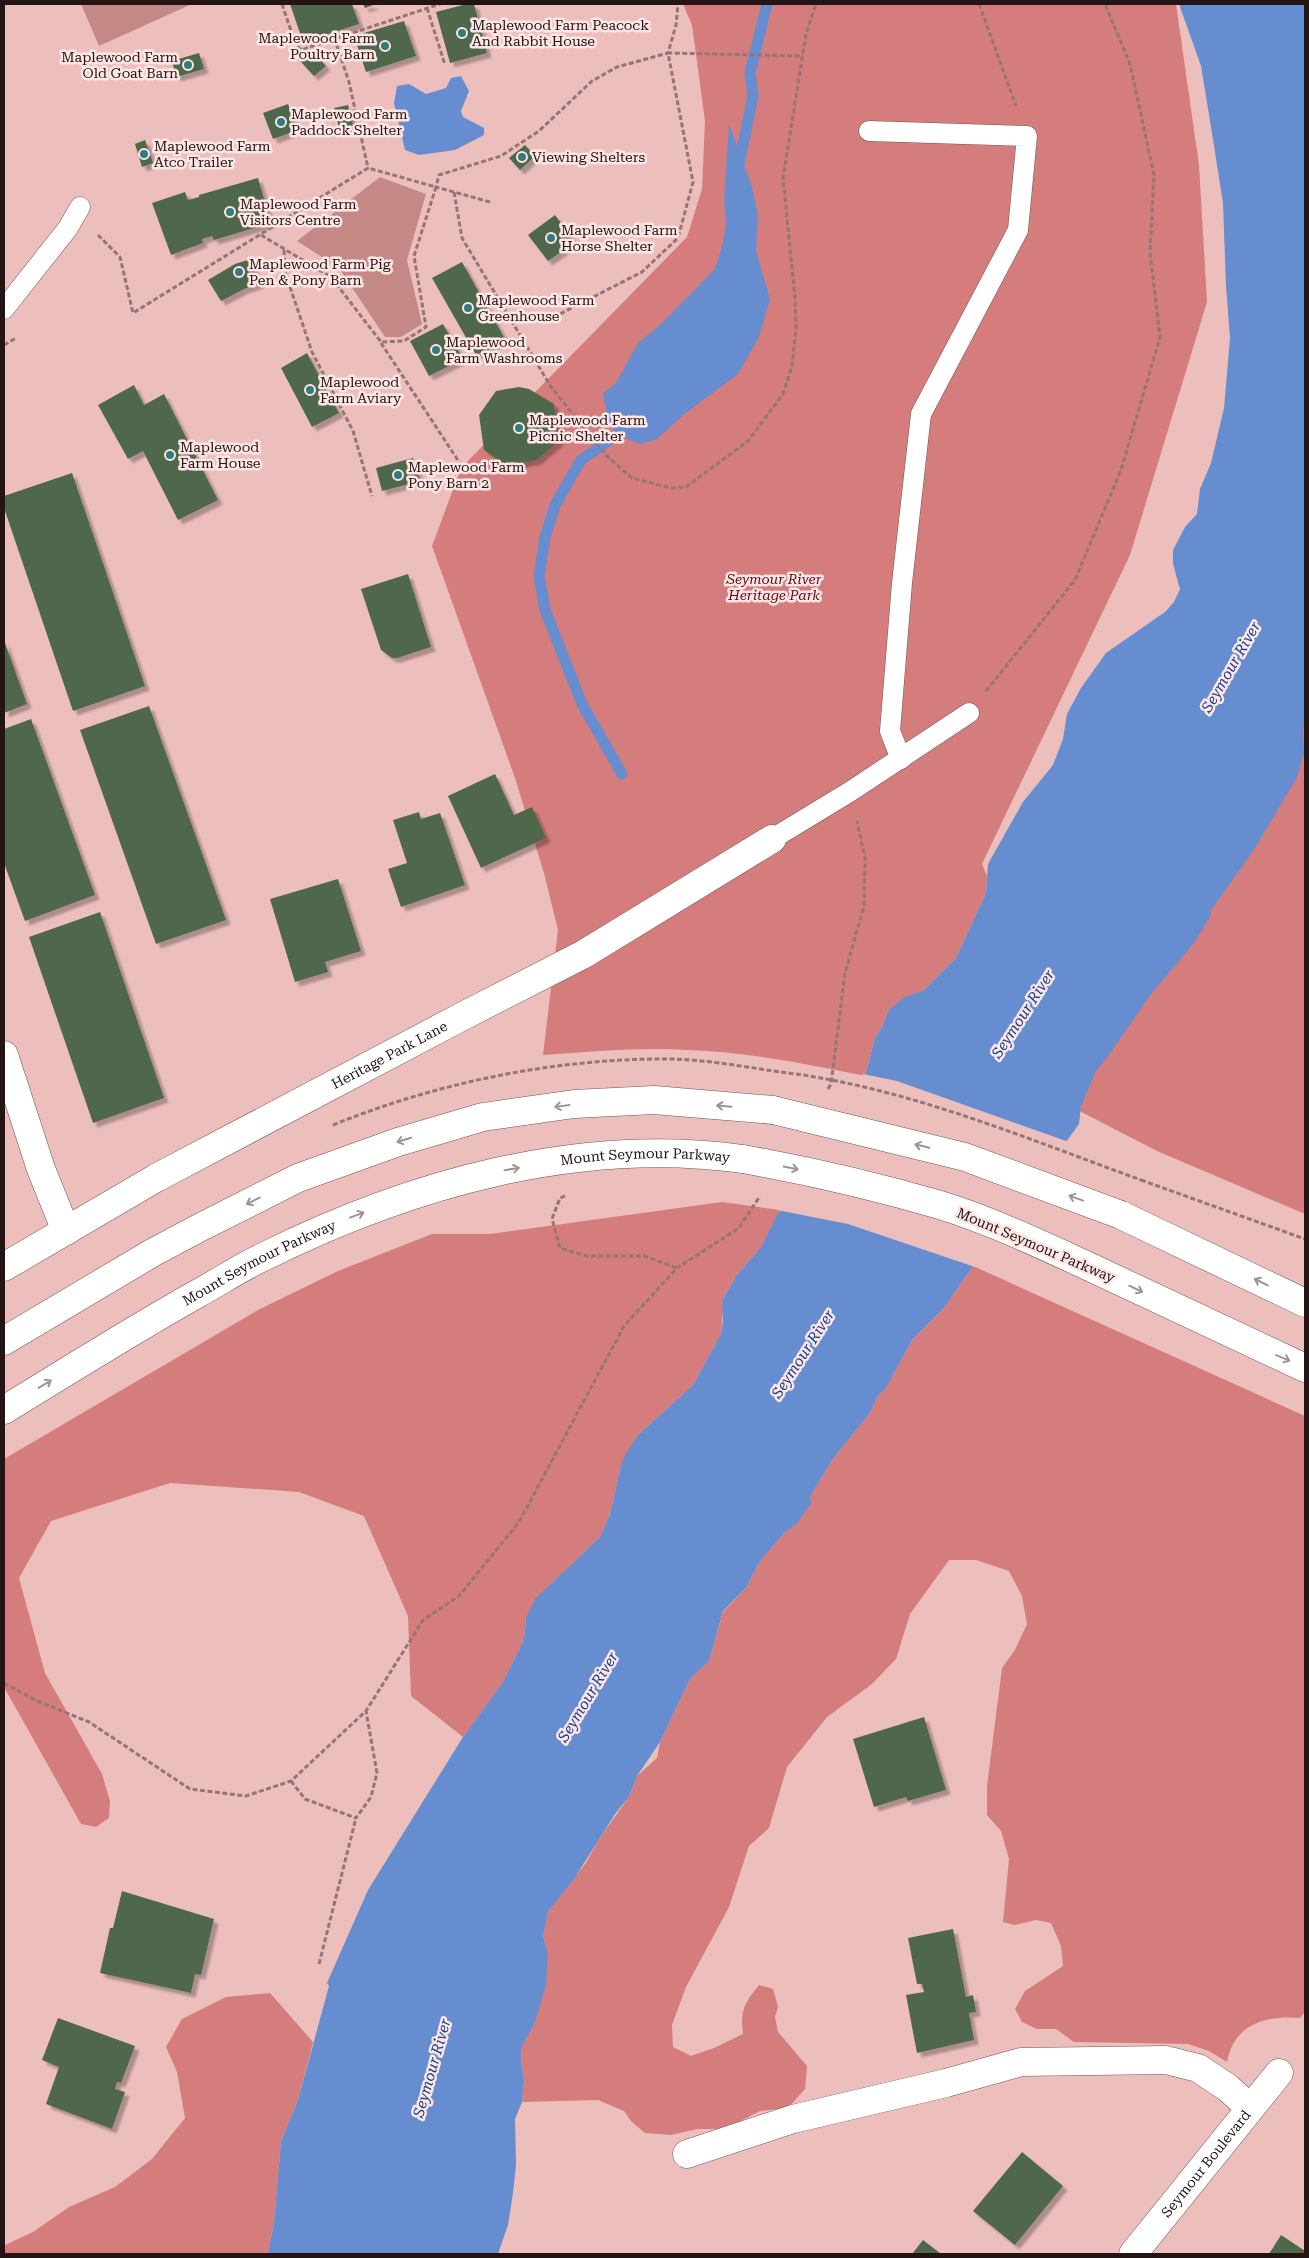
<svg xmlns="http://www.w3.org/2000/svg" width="1309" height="2258" font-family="'Roboto Serif',serif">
<defs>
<filter id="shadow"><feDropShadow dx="4.5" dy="4.5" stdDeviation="1" flood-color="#0004"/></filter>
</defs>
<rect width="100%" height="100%" fill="#ecbfbd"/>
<g fill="#c48887">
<path d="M81 4H192L99 46Z"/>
<path d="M380 177 426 194 407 260 422 324 401 337H385L339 268 297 241Z"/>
</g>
<g fill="#d57c7c">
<path d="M683 4H1176L1199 165 1207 302 1130 555 982 864 987 876 986 893 956 958 924 990 914 994 888 1011 883 1025 875 1038 865 1076C807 1064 747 1052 688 1050 640 1047 591 1052 543 1055L558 930 544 873 515 778 432 546 461 468 687 237 702 189 705 121 692 25Z"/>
<path d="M1305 703V1214L1157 1151 1066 1104Z"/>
<path d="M722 1202 780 1210 761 1247 736 1276 722 1301 723 1309 721 1334 693 1385 639 1434 621 1465 610 1514 600 1537 550 1585 526 1618 524 1639 503 1682 463 1737 411 1696 408 1616 364 1516 299 1492 170 1483 51 1521 19 1578 45 1673 102 1774 110 1801 109 1818 96 1827 81 1824 4 1687V1459L260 1309 338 1271 432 1234H490Z"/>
<path d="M973 1266 1305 1416V2012L1300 2018C1266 2015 1234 2024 1227 2062L1209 2051 1188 2044 1074 2042 1056 2029H1037L1022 2022 1015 2009 1025 1991 1063 1966 1061 1946 1051 1923 1036 1920 1015 1925 1003 1922 1009 1859 1001 1831 987 1815V1786L1002 1668 1015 1650 1027 1624 1022 1596 1009 1571 976 1560H949L910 1614 896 1659 872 1684 827 1717 787 1767 769 1828 749 1846 729 1907 686 1987 672 2025 673 2047 691 2056 714 2048 743 2034C740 2010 744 2004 759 1985L773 1989 778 2007 775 2017 778 2032 807 2066 805 2089 788 2108 760 2111 725 2129H697L671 2135 645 2133 631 2121 624 2111 598 2100 522 2102 524 2080 521 2060 522 2046 534 2025 548 1953 543 1936 548 1912 585 1864 601 1836 629 1797 637 1776 657 1758 660 1742 690 1679 709 1661 723 1612 746 1588 760 1561 785 1532 796 1525 810 1504V1497L832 1460 870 1413 878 1395 885 1390 912 1340 944 1308Z"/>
<path d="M270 1993 313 2042 298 2100 281 2141 274 2222 268 2254H4L5 2245 33 2232 69 2207 115 2187 152 2159 185 2118 177 2072 166 2047 182 2019 226 1997Z"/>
</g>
<g fill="#658dd0">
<path d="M1179 4H1305V725L1303 728 1304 753 1297 777 1255 848 1211 910 1210 917 1194 943 1151 994 1111 1052 1096 1071 1081 1106 1079 1124 1066 1142 1047 1177 973 1266 944 1308 912 1340 885 1390 878 1395 870 1413 832 1460 810 1497 811 1504 796 1525 785 1532 760 1561 746 1588 723 1611 709 1661 690 1679 660 1742 637 1776 629 1797 615 1814 574 1879 548 1912 543 1936 548 1953 546 1985 534 2025 522 2046 521 2060 524 2080 522 2102 515 2119 516 2165 513 2193 508 2225 498 2254H268L274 2222 281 2141 298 2100 329 1986 327 1983 368 1890 463 1737 503 1682 524 1639 526 1618 535 1599 600 1537 610 1514 621 1465 626 1453 639 1434 693 1385 721 1334 723 1320 722 1301 736 1276 761 1247 777 1215 865 1076 875 1038 883 1025 888 1011 903 998 924 990 956 958 986 893 988 864 1023 802 1053 765 1063 739 1067 714 1081 688 1106 653 1165 612 1174 602 1180 589 1173 564V550L1185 527 1197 514 1200 489 1211 463 1224 408 1230 338 1226 286 1223 203 1211 127 1201 66Z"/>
<path d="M461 76 469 91 461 111 463 117 484 128V135L455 150 419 155 405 150 394 103 397 86 409 84 426 94 446 88 451 78Z"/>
<path d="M729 124 752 187 758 216 756 251 770 299 759 337 738 374 683 415 657 439 640 444 617 435 607 417 603 393 616 383 638 343 661 324 715 269 723 243 726 222 724 199Z"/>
</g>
<path fill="#ecbfbd" d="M863 1074 897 1081 1069 1142 1049 1178 975 1267 848 1224 777 1210Z"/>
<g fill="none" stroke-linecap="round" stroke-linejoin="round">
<g stroke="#658dd0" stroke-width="11">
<path d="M738 169 753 96 750 73 767 4"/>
<path d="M622 774 582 704 545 610 539 576 545 537 555 505 581 460 630 426"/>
</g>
</g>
<g fill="#50674b" filter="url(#shadow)">
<path d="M290 4H352L359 24 303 42Z"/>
<path d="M363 4H376L365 8Z"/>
<path d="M467 4H474L487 53 450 63 436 12Z"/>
<path d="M404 21 416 56 366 72 354 36Z"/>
<path d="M312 51 326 66 314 76 301 62Z"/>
<path d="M199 53 204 69 176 77 172 61Z"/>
<path d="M288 104 298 130 273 139 263 113Z"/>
<path d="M348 105 353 125 339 128 334 108Z"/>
<path d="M145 140 153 163 142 167 135 144Z"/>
<path d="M525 145 535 156 520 170 509 158Z"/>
<path d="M258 178 271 223 214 240 212 236 202 239 203 243 171 255 152 203 185 192 188 200 199 197V195Z"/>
<path d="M555 215 575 242 548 261 528 235Z"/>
<path d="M251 259 259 284 244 289 221 301 208 280 235 264Z"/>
<path d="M462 262 505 339 476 355 432 278Z"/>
<path d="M443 324 463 359 429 376 410 341Z"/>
<path d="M307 353 339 413 312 427 281 368Z"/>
<path d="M134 385 144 405 164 394 218 500 178 520 143 451 128 459 98 405Z"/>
<path d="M519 387 529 389 554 404 559 441 537 460 507 466 484 450 479 415 496 391Z"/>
<path d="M413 458 420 481 382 491 376 468Z"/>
<path d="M72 473 145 686 73 711 4 508V496Z"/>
<path d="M408 574 431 647 397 658H392L381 650 361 589Z"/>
<path d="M4 640 27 704 4 713Z"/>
<path d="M149 706 226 920 156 944 80 730Z"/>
<path d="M31 719 95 895 25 921 4 863V729Z"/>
<path d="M495 774 514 815 532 807 546 838 481 868 448 796Z"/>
<path d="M419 812 421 819 440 813 465 885 401 907 388 869 407 863 393 820Z"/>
<path d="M338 879 361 951 325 962 328 972 295 982 270 899Z"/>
<path d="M100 912 164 1098 93 1123 29 937Z"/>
<path d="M924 1717 946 1790 908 1801 906 1797 874 1807 853 1739Z"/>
<path d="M122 1891 214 1919 201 1975 195 1974 191 1993 100 1973 110 1928H113Z"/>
<path d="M953 1929 966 1997 973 1995 976 2012 969 2013 974 2040 917 2053 906 1995 924 1992 922 1984H917L908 1938Z"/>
<path d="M58 2018 135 2046 121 2083 117 2082 115 2089 125 2092 112 2129 46 2104 59 2067 42 2060Z"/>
<path d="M1022 2152 1063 2186 1015 2245 973 2211Z"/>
<path d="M1281 2235 1305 2251V2254H1269Z"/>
<path d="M923 2240 941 2254H912Z"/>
</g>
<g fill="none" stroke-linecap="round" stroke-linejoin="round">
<defs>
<g id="lane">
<path d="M869 131 1027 136 1018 230 921 414 902 583 890 731 901 759"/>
<path d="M4 309 68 228 80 207"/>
<path d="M772 839 851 791 969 713"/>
</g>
<g id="street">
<path d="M4 1055 41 1169 66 1231"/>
<path id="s1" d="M4 1267 156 1178 463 1016 584 954 772 839"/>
<path d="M687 2154 793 2119 946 2083 1021 2062 1166 2060 1198 2068 1228 2088 1250 2108"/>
<path id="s2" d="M1133 2254 1279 2073"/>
</g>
<g id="secondary">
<path d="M1121 1215 1305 1303"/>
<path d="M1092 1268 1305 1368"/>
<path d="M4 1341 152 1253 199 1228 298 1178 398 1142 483 1117 574 1104 654 1100 773 1110"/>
<path id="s3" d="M4 1410C68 1371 131 1331 197 1294 219 1282 240 1268 263 1257 410 1184 578 1136 743 1159"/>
</g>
</defs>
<use href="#lane" stroke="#785251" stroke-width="21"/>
<use href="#street" stroke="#785251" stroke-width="29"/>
<use href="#secondary" stroke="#785251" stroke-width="29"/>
<g stroke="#967574" stroke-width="3" stroke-dasharray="5 2.5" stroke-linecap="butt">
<path d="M282 4 295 43 301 50 440 4"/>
<path d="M979 4 1016 106"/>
<path d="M427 8 445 65"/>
<path d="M454 192 462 238 551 387 608 457 632 478 671 488 686 487 748 441 783 394 792 366 796 329 795 298 783 178 806 34 816 4"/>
<path d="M490 202 436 187 439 175 501 156 539 131 592 81 617 67 668 53 676 25 678 4"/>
<path d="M98 235 120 257 133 313 368 168 349 82 335 40"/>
<path d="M261 235 331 277 381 342 404 341 426 327 414 256 436 187 368 168"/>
<path d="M284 250 285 272 312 352 353 431 372 496"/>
<path d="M508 314 558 315 642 272 678 238 693 182 668 53 803 56"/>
<path d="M381 343 467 474"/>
<path d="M4 345 16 338"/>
<path d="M986 691 1075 580 1121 470 1160 337 1150 252 1154 175 1130 64 1105 4"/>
<path d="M828 1089 831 1084 845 973 864 906 865 858 857 821"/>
<path d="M333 1125C439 1082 557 1058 671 1059 713 1060 755 1069 796 1074"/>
<path d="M1141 1180 1305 1239"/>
<path d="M565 1196 560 1198 552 1219 560 1248 587 1256H644L677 1268"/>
<path d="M4 1683 37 1701 89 1722 190 1789 246 1796 291 1781 366 1711 423 1620 459 1596 519 1522 624 1326 677 1268 739 1228 760 1196"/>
<path d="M291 1781 305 1799 356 1818 371 1797 377 1773 366 1711"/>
<path d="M319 1964 356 1818"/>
</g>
<use href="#lane" stroke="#fff" stroke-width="20"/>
<use href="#street" stroke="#fff" stroke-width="28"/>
<use href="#secondary" stroke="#fff" stroke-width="28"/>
<defs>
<g id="secondary-bridge">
<path d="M773 1110 965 1157 1121 1215"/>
<path d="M743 1159C810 1171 875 1186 940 1205 992 1221 1042 1245 1092 1268"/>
</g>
</defs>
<use href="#secondary-bridge" stroke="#785251" stroke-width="29" stroke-linecap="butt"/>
<path stroke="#967574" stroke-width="3" stroke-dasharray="5 2.5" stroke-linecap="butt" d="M796 1074C915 1091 1028 1139 1141 1180"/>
<use href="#secondary-bridge" stroke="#fff" stroke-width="28"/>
</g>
<defs><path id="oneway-shaft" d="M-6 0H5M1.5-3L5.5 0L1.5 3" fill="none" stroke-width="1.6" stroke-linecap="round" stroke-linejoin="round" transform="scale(1.25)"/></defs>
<g stroke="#9c9595">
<use href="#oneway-shaft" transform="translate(562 1106) rotate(172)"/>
<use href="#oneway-shaft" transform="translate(724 1106) rotate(-175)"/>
<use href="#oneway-shaft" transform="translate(404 1140) rotate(163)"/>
<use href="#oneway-shaft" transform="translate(922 1146) rotate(-167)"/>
<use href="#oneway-shaft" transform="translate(791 1168) rotate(11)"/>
<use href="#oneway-shaft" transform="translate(512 1169) rotate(-9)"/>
<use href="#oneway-shaft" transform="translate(1076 1198) rotate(-160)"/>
<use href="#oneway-shaft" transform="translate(253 1201) rotate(153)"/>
<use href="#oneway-shaft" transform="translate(357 1215) rotate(-20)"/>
<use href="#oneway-shaft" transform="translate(1261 1282) rotate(-154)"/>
<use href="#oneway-shaft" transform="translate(1136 1289) rotate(26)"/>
<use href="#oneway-shaft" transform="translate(1283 1358) rotate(23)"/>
<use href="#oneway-shaft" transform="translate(45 1384) rotate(-31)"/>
</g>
<g fill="#317a7e" stroke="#fde6e5" stroke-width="2">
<circle cx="462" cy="33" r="5"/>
<circle cx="385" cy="46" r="5"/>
<circle cx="188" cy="65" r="5"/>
<circle cx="281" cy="122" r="5"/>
<circle cx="144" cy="154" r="5"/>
<circle cx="522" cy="157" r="5"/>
<circle cx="230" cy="212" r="5"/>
<circle cx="551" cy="238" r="5"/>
<circle cx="239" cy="272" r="5"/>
<circle cx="468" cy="308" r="5"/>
<circle cx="436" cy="350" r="5"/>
<circle cx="310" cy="390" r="5"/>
<circle cx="519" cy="428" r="5"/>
<circle cx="170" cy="455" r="5"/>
<circle cx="398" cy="475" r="5"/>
</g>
<g text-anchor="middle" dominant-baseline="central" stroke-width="5" stroke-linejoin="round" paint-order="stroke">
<g font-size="14" fill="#241414" stroke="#fde6e5" text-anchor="start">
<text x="472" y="25">Maplewood Farm Peacock<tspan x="472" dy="16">And Rabbit House</tspan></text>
<text x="375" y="38" text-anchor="end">Maplewood Farm<tspan x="375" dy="16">Poultry Barn</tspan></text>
<text x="178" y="57" text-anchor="end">Maplewood Farm<tspan x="178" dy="16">Old Goat Barn</tspan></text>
<text x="291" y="114">Maplewood Farm<tspan x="291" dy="16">Paddock Shelter</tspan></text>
<text x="154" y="146">Maplewood Farm<tspan x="154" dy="16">Atco Trailer</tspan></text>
<text x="532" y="157">Viewing Shelters</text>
<text x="240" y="204">Maplewood Farm<tspan x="240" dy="16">Visitors Centre</tspan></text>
<text x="561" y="230">Maplewood Farm<tspan x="561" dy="16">Horse Shelter</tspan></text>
<text x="249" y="264">Maplewood Farm Pig<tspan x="249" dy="16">Pen &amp; Pony Barn</tspan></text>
<text x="478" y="300">Maplewood Farm<tspan x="478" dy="16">Greenhouse</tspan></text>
<text x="446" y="342">Maplewood<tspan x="446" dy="16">Farm Washrooms</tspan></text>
<text x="320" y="382">Maplewood<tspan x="320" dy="16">Farm Aviary</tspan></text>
<text x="529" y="420">Maplewood Farm<tspan x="529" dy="16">Picnic Shelter</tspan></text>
<text x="180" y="447">Maplewood<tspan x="180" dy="16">Farm House</tspan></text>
<text x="408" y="467">Maplewood Farm<tspan x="408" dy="16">Pony Barn 2</tspan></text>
</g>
<g font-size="14" font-style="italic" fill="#5e0c17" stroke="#fde6e5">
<text x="774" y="579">Seymour River<tspan x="774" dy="16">Heritage Park</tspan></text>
</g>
<g font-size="14" fill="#241414" stroke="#fde6e5">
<text stroke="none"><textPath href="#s1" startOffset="440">Heritage Park Lane</textPath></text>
<text stroke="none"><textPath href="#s3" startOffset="700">Mount Seymour Parkway</textPath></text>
<text transform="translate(1036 1245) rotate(23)">Mount Seymour Parkway</text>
<text stroke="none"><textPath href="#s3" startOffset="295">Mount Seymour Parkway</textPath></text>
<text stroke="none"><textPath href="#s2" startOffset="116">Seymour Boulevard</textPath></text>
</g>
<g font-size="15" font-style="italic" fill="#0f3f8e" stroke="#fde6e5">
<text transform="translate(1231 667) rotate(-60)">Seymour River</text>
<text transform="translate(1023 1014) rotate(-57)">Seymour River</text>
<text transform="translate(803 1354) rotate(-57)">Seymour River</text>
<text transform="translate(588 1697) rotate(-59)">Seymour River</text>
<text transform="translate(432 2068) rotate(-74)">Seymour River</text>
</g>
</g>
<rect width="1309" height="2258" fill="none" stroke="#241414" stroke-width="10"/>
</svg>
